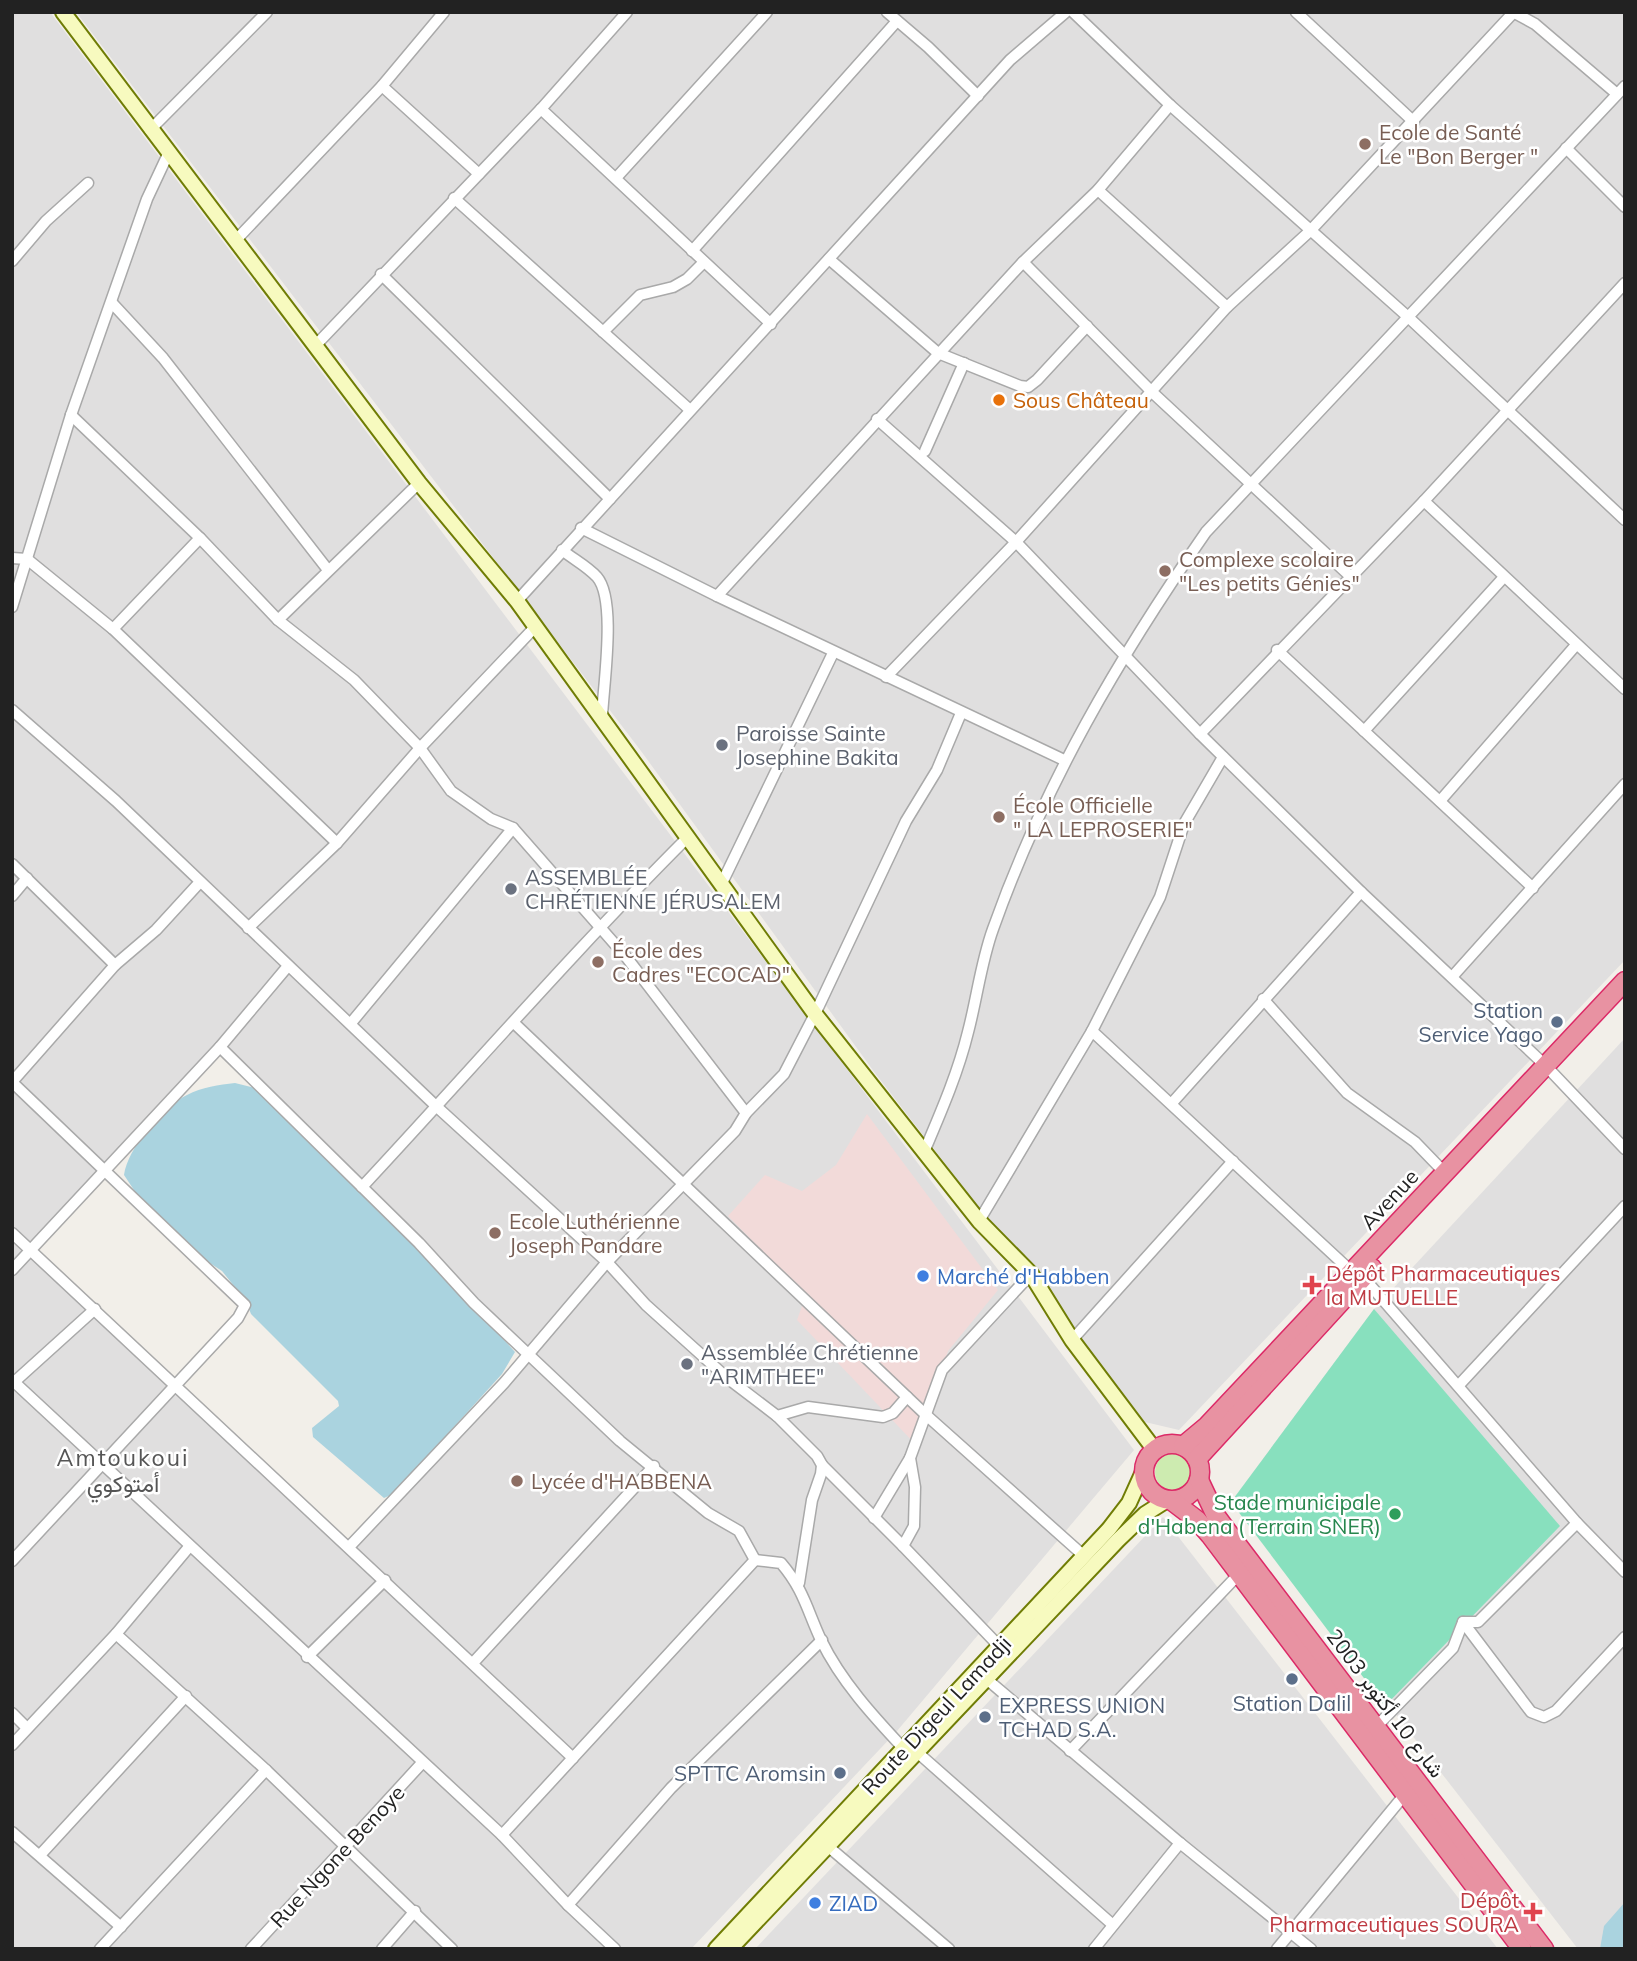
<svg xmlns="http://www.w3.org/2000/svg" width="1637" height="1961" font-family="Mulish,Vazirmatn,sans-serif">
<rect width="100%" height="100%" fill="#f2efe9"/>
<g fill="#e0dfdf">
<path d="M12 12H50L1134 1450 897 1731 691 1949H619L271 1626 616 1949H12V1275L31 1255 353 1550 457 1435 531 1361 523 1343 221 1048 12 1261Z"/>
<path d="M76 12H1625V960L1179 1430 1145 1422 875 1073 641 751Z"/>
<path d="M1625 1038V1949H1578L1231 1502 1374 1309Z"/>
<path d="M1163 1517 1498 1949H755Z"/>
</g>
<path fill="#f2dad9" d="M867 1114 998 1290 948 1351 918 1447 797 1320 806 1295 728 1216 765 1175 802 1191 836 1165Z"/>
<circle fill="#cdebb0" cx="1174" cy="1472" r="19"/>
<path fill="#88e0be" d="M1374 1309 1560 1526 1385 1706 1231 1502Z"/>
<g fill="#aad3df">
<path d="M235 1083 259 1089 404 1230 515 1352 502 1374 393 1494 384 1498 313 1437 312 1428 339 1406 338 1401 251 1314 246 1301 222 1271 199 1256 146 1208 124 1175C128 1148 162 1107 187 1095 202 1087 219 1085 235 1083Z"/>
<path d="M1625 1902V1949H1600L1604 1926Z"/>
</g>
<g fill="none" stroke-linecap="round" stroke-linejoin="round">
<defs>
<g id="street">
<path d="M887 12 928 47 978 96"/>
<path d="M1073 12 1170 105 1407 316 1625 520"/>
<path d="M1296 12 1414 122"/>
<path d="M1513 12 1535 24 1617 94"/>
<path d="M382 86 479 174"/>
<path d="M541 109 771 324"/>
<path d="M150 130 267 12"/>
<path d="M1566 148 1625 207"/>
<path d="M616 178 767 12"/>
<path d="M1098 190 1227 307"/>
<path d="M454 198 689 409"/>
<path d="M236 240 382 86 444 12"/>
<path d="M692 251 897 21"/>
<path d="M829 259 938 353 1020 386 1028 387 1037 380 1087 326"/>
<path d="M12 261 46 221 88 183"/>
<path d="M1023 262 1153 393 1350 576"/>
<path d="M381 274 610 499"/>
<path d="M112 303 163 358 328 570"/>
<path d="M603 332 640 295 673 287 687 279 704 262"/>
<path d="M315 346 541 109 627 12"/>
<path d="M71 415 200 538 278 620 354 680 420 748 451 791 491 819 513 828 627 958 746 1113"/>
<path d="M877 419 1016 542 1200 734 1361 892 1546 1066 1625 1149"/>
<path d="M925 451 964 363"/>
<path d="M1424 501 1625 689"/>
<path d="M581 528 717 596"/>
<path d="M562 550C573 559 587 566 597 577 617 600 603 687 602 717"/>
<path d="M12 558 27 559 113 629 337 843"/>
<path d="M517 601 1010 60 1066 12"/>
<path d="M12 607 71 415 147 199 169 152"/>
<path d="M278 620 419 483"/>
<path d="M113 629 200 538"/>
<path d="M1277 650 1533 888"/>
<path d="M886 677 1016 542 1227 307 1310 231 1513 13"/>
<path d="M12 710 116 801 437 1107 607 1262 646 1305 726 1377 777 1416 817 1456 822 1465 821 1474 812 1500 799 1583"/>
<path d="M1364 731 1504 577"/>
<path d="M1200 734 1424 501 1625 283"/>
<path d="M1064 760 717 596 1023 262 1098 190 1170 105"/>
<path d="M1440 801 1576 645"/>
<path d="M12 864 115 965"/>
<path d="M722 883 833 653"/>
<path d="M12 896 27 878"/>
<path d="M248 928 337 843 420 748 536 626"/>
<path d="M1452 977 1625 784"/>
<path d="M1263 999 1347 1093 1415 1142 1445 1173"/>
<path d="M351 1023 513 828"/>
<path d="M514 1023 925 1414 1084 1556"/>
<path d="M1092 1031 1352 1272"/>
<path d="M220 1047 419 1243 474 1303 620 1441 708 1513 739 1531 755 1560"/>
<path d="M12 1082 115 965 156 930 200 882"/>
<path d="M1172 1103 1361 892"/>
<path d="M924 1152C941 1112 958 1073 968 1032 977 998 981 962 993 929 1044 785 1119 657 1206 532L1625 86"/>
<path d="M362 1187C470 1071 574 951 686 839"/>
<path d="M979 1221 1092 1031 1160 897 1184 824 1223 757"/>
<path d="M12 1233 573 1758"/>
<path d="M12 1270 220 1047 288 966"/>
<path d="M1363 1277 1577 1523 1625 1572"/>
<path d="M1072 1340 1233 1161"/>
<path d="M12 1380 502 1835 568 1905 615 1949"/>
<path d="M12 1384 95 1309"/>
<path d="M1459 1385 1625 1206"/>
<path d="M777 1416 808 1407 883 1417 893 1413 907 1397"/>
<path d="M822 1465 903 1546"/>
<path d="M874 1518 910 1458"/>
<path d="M349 1547 504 1383 607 1262 735 1131 746 1113 784 1074 815 1014 906 821 937 770 961 713"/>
<path d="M755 1560 781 1563C804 1590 807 1610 821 1640 841 1681 873 1716 904 1749"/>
<path d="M12 1561 238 1318 245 1305 12 1082"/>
<path d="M1463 1622 1531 1712 1544 1717 1556 1711 1625 1637"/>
<path d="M116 1634 266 1770 452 1949"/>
<path d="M999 1646 903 1546 914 1526 915 1487 910 1458 942 1370 1031 1274"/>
<path d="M307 1657 385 1580"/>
<path d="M473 1663 654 1466"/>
<path d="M983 1676 1180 1843 1311 1949"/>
<path d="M12 1713 27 1728"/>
<path d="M1375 1728 1453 1648 1463 1622H1478L1577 1523"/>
<path d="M12 1745 116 1634 189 1547"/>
<path d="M1070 1751 1238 1575"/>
<path d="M917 1752 1113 1925"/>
<path d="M12 1832 121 1927"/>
<path d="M502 1835 755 1560"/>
<path d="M824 1843 949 1949"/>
<path d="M41 1854 186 1696"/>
<path d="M568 1905 671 1788 822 1640"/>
<path d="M100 1949 266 1770"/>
<path d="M251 1949 422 1763"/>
<path d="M382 1949 415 1911"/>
<path d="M1094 1949 1180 1843"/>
<path d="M1277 1949 1406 1793"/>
</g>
<g id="secondary">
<path d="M63 12 419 483 517 601 815 1014 979 1221 1031 1274 1072 1340 1154 1449"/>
<path d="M716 1949 1109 1529 1129 1503 1143 1472"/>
<path d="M730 1949 1118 1540 1145 1514 1167 1500"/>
</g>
<g id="highway">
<circle cx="1172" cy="1472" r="28"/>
<path d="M1183 1446 1207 1426 1625 981"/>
<path d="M1197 1459 1372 1268"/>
<path d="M1199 1480 1216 1516 1230 1535 1544 1949"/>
<path d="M1172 1501 1197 1520 1210 1535 1522 1949"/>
</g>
</defs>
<use href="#street" stroke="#a9a9a9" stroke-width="13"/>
<use href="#secondary" stroke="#707d05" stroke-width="18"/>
<use href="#highway" stroke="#dc2a67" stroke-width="21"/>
<use href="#street" stroke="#fff" stroke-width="10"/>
<use href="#secondary" stroke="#f7fabf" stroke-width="14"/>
<use href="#highway" stroke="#e892a2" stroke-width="18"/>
</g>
<g fill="#8d6e63" stroke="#fff" stroke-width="2.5">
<circle cx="1365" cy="144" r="7"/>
<circle cx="1165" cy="571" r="7"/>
<circle cx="999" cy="817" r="7"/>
<circle cx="598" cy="962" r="7"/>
<circle cx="495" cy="1233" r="7"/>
<circle cx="517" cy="1481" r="7"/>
</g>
<circle fill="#e8710a" stroke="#fff" stroke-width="2.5" cx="999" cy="400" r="7"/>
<g fill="#6b7280" stroke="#fff" stroke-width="2.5">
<circle cx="722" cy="745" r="7"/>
<circle cx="511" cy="889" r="7"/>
<circle cx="687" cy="1364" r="7"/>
</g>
<g fill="#5c6f8a" stroke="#fff" stroke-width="2.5">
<circle cx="1557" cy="1022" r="7"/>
<circle cx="1292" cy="1679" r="7"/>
<circle cx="985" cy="1717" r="7"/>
<circle cx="840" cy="1773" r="7"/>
</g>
<g fill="#3f7fe0" stroke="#fff" stroke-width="2.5">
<circle cx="923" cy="1276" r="7"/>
<circle cx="815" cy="1903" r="7"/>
</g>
<g fill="#e0444e" stroke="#fff" stroke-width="2.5">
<path d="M1308.5 1274.5h7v7h7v7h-7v7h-7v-7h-7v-7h7z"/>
<path d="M1529.5 1901.5h7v7h7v7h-7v7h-7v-7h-7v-7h7z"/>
</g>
<circle fill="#2e9e5b" stroke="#fff" stroke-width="2.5" cx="1395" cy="1514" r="7"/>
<g text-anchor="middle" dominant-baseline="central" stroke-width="5" stroke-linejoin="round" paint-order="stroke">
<g font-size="21" fill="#785e54" stroke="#fff" text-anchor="start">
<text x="1379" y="132">Ecole de Santé<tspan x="1379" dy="24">Le "Bon Berger "</tspan></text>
<text x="1179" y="559">Complexe scolaire<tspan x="1179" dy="24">"Les petits Génies"</tspan></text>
<text x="1013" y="805">École Officielle<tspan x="1013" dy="24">" LA LEPROSERIE"</tspan></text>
<text x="612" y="950">École des<tspan x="612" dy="24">Cadres "ECOCAD"</tspan></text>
<text x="509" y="1221">Ecole Luthérienne<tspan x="509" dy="24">Joseph Pandare</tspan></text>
<text x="531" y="1481">Lycée d'HABBENA</text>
</g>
<g font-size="21" fill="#c56008" stroke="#fff" text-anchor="start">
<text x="1013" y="400">Sous Château</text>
</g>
<g font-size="21" fill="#5b616d" stroke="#fff" text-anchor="start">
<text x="736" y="733">Paroisse Sainte<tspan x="736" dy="24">Josephine Bakita</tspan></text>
<text x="525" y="877">ASSEMBLÉE<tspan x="525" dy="24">CHRÉTIENNE JÉRUSALEM</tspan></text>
<text x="701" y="1352">Assemblée Chrétienne<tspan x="701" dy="24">"ARIMTHEE"</tspan></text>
</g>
<g font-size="21" fill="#4e5e75" stroke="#fff" text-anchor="end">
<text x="1543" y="1010">Station<tspan x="1543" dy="24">Service Yago</tspan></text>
<text x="1292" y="1703" text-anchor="middle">Station Dalil</text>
<text x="999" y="1705" text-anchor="start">EXPRESS UNION<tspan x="999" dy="24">TCHAD S.A.</tspan></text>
<text x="826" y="1773">SPTTC Aromsin</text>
</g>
<g font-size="21" fill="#222" stroke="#fff">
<text transform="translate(1389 1199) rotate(-47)">Avenue</text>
<text transform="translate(1386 1703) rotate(53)">شارع 10 أكتوبر 2003</text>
<text transform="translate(936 1715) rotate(-47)">Route Digeul Lamadji</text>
<text transform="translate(337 1856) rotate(-47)">Rue Ngone Benoye</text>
</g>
<g font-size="21" fill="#be3a42" stroke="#fff" text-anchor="start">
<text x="1326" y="1273">Dépôt Pharmaceutiques<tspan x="1326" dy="24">la MUTUELLE</tspan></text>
<text x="1519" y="1900" text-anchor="end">Dépôt<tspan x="1519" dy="24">Pharmaceutiques SOURA</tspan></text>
</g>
<g font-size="21" fill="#366cbe" stroke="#fff" text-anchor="start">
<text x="937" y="1276">Marché d'Habben</text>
<text x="829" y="1903">ZIAD</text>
</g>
<g font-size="21" fill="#27864d" stroke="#fff" text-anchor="end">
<text x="1381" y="1502">Stade municipale<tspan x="1381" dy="24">d'Habena (Terrain SNER)</tspan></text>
</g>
<g font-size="23" letter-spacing="2" fill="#555" stroke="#fff">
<text x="123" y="1457">Amtoukoui<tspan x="123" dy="26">أمتوكوي</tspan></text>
</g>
</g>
<rect width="1637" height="1961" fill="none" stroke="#222222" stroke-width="28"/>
</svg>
